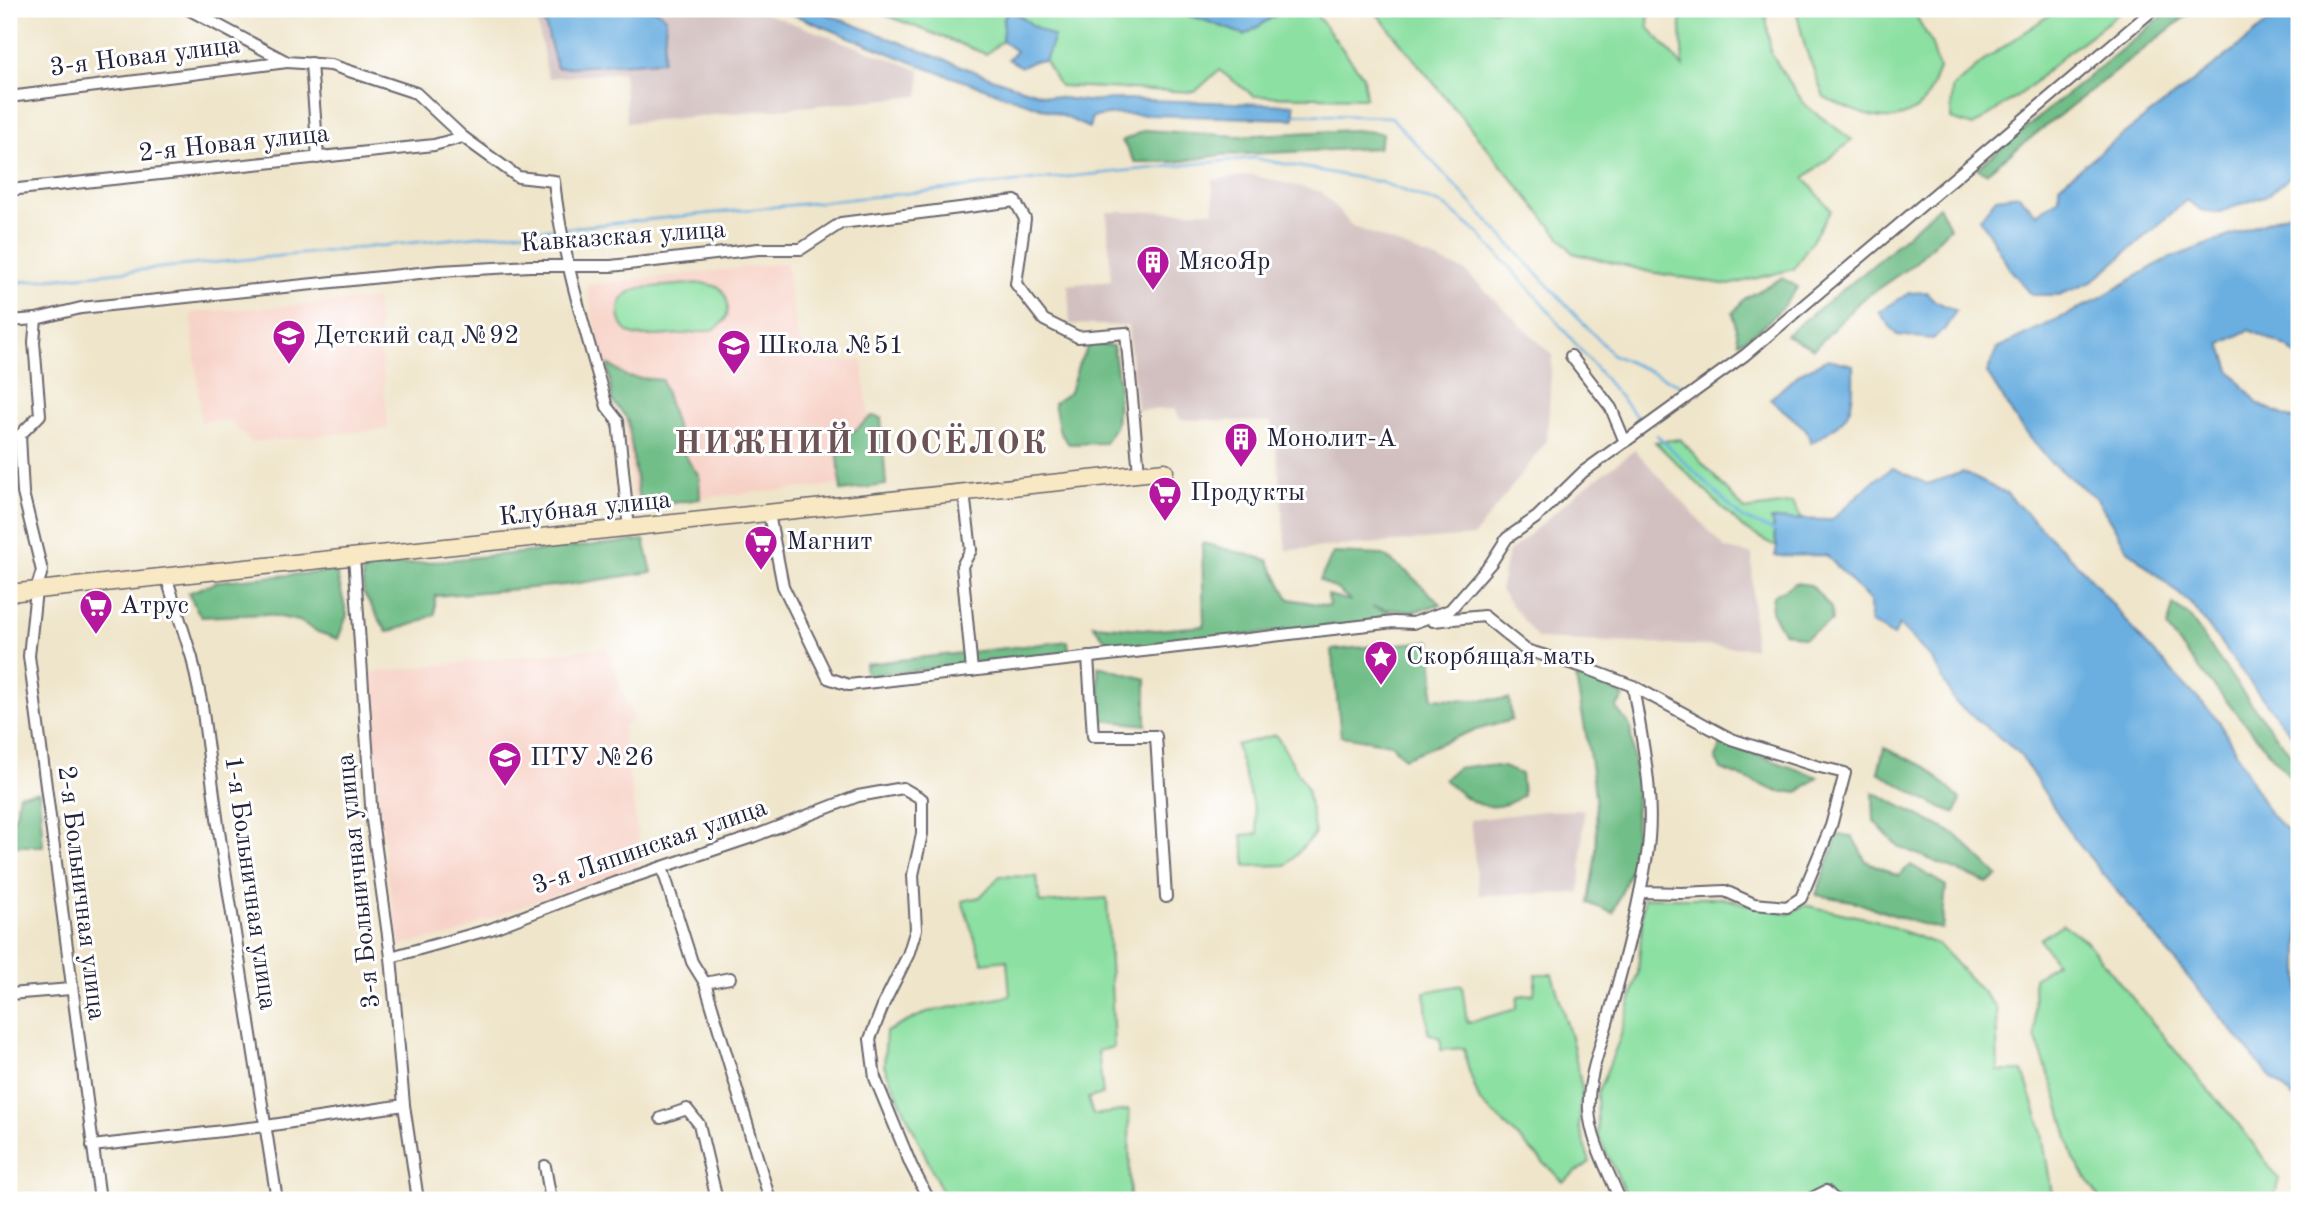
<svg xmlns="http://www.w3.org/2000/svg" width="2308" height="1209" font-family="'Old Standard TT',serif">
<rect width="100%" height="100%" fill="#fff"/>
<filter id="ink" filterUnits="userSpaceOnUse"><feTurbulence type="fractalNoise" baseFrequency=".0143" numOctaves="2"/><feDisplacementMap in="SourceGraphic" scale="14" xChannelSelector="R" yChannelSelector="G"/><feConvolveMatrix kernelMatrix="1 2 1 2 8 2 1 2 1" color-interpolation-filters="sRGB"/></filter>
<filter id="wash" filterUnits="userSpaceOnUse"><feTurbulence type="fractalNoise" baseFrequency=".00686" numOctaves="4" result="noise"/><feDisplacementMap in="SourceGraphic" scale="28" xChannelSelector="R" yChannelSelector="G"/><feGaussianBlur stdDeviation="1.57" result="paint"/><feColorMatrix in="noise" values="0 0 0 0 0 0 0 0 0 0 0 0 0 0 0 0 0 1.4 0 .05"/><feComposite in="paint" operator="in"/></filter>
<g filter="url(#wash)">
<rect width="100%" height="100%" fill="#efe5ca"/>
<g fill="#f7d1c6">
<path d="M786 263 798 340 823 363 862 360 875 466 860 483 643 503 633 494 621 390H607L587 285Z"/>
<path d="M376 299 388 429 252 442 228 420 201 422 191 313Z"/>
<path d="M607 647 633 720 622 727 640 849 636 867 536 901 479 923 455 935 400 945 386 867 367 673Z"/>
</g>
<g fill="#d2bfbf">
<path d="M535 9H754L920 70 919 96 627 123 623 72 548 78Z"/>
<path d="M1251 175 1322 192 1352 226 1465 271 1552 355 1547 441 1474 536 1286 550 1276 446 1271 422 1180 419 1175 409 1137 410 1128 326 1070 324 1068 285 1111 280 1107 212 1214 211 1212 180Z"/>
<path d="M1635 450 1726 549 1752 554 1754 648 1538 639 1500 590 1508 553 1578 492Z"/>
<path d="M1584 810 1580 893 1479 895 1470 820 1543 811Z"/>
</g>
<g fill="#8ce0a2" stroke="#57816e" stroke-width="2">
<path d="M870 9H1010L1004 18 1002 41 986 54Z"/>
<path d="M1011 9H1164L1201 19 1245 35 1285 9H1312L1363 76 1366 98 1254 96 1219 70 1195 92 1060 86 1045 61 1053 37 1035 27Z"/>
<path d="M1373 9H1649L1648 27 1683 67 1680 9H1765L1771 54 1805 105 1852 140 1804 178 1831 210 1794 269 1729 285 1650 272 1573 253Z"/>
<path d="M1796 9H1912L1931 42 1939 69C1934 79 1930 97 1922 104 1892 133 1855 111 1824 97L1805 47Z"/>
<path d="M2058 9H2122L2112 19 2063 56 2026 90 1973 126 1951 119 1952 88 1986 59Z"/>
<path d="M702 283 719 287C731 299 732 319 716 328 707 333 645 338 634 335 623 331 619 321 619 309 620 297 630 291 640 288Z"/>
<path d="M1680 439 1745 510 1793 503 1802 519H1771L1777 547 1743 528 1655 442Z"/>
<path d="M1276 735 1307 788 1315 834 1287 865 1246 866 1242 835 1258 834 1255 813 1236 745Z"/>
<path d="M1000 876 1037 877 1040 903 1107 898 1114 1047 1098 1051 1103 1094 1088 1098 1093 1115 1129 1110 1130 1200H946L884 1066 886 1032 927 1012 1010 996 1007 960 983 963 962 901 980 897Z"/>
<path d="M1644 898H1722L1789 914 1804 905 1875 920 1939 945 1996 1007 1998 1071H2023L2041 1127 2053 1200H1628L1615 1170 1598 1136 1597 1095 1620 1038 1638 974Z"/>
<path d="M2063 924 2086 941 2200 1081 2236 1121 2279 1179 2275 1195 2263 1200H2098L2099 1198 2074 1159 2056 1095 2035 1036 2034 978 2056 963 2040 939Z"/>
<path d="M1536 974H1552L1572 1041 1582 1089 1579 1127 1590 1162 1563 1182 1511 1130 1480 1102 1468 1068 1464 1048 1441 1050V1038L1428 1033 1425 992 1462 985 1467 1023 1516 1009 1518 996 1534 994Z"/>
</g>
<g fill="#71be88" stroke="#4a7062" stroke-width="2">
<path d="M2171 9H2195L1986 173 1977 168Z"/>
<path d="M1145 130 1237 136 1354 130 1383 133 1378 148 1222 155 1175 162H1135L1122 141Z"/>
<path d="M1939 206 1950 227 1914 264 1860 301 1814 349 1786 335 1870 268Z"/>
<path d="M1782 278 1798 287C1782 309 1763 330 1739 342L1733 313 1744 299Z"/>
<path d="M1090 343 1113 346 1119 385 1116 425 1105 443 1069 444 1060 433 1054 403 1070 392 1079 363Z"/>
<path d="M608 364 628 377 662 380 685 456 699 476 700 499 640 508 628 420 612 400Z"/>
<path d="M872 416 881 418 886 485 841 491 836 433 854 431Z"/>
<path d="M644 540 652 572 566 585 435 596V614L417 623 387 632 364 594 362 569Z"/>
<path d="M1202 543 1268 560 1289 599 1329 606 1328 595 1351 601 1338 590 1320 580 1333 553 1383 555 1407 572 1441 604 1412 612 1372 607 1411 618 1113 649 1093 625 1156 630 1204 626Z"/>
<path d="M336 571 347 615 338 639 318 632 299 621 265 614 201 617 188 593 220 581Z"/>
<path d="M1795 583 1811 585 1831 608 1832 621 1804 638 1783 632 1771 611 1773 596Z"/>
<path d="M2173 605 2188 615 2243 693 2299 765V790C2290 775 2279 764 2268 751 2235 710 2199 671 2167 628Z"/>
<path d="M1068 641 1069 653 866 676 865 664Z"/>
<path d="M1431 641 1434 678 1432 698 1472 700 1509 699 1512 720 1469 732 1404 758 1391 744 1341 736 1332 650Z"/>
<path d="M1098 666 1146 679V725L1101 720Z"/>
<path d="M1576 678 1595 679 1624 697 1616 708 1630 726 1636 781 1635 859 1613 913 1588 903C1590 886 1595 867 1596 850 1600 793 1585 734 1576 678Z"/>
<path d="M1722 742 1818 777 1798 792H1779L1721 769 1715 758Z"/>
<path d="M1884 748 1926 767 1960 799 1956 813 1935 805 1878 772Z"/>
<path d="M1481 765 1503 767 1521 774 1523 795C1492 818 1468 803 1444 779L1457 768Z"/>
<path d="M39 792 43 846H9V824L16 814 19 794Z"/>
<path d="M1873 792 1955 834 1998 876 1987 883 1897 846 1874 821Z"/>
<path d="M1838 835 1852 836 1866 861 1898 876 1911 865 1946 886 1942 929 1914 922 1852 901 1816 895Z"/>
</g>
<g fill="#6aafe0" stroke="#46688e" stroke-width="2">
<path d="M541 9 657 10 666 18 663 61 557 68Z"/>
<path d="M779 9H814L994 79 1047 96 1085 101 1120 99 1294 105V119L1117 114 1092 117 1089 128 1061 115 929 69Z"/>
<path d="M1010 9 1035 27 1054 37 1045 61H1034L1022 67 1008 59 1016 51 1002 41 1004 18Z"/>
<path d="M1164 9H1285L1245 35 1201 19Z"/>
<path d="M2283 9H2299V132L2292 139 2299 150 2291 176 2267 195 2217 213 2201 210 2187 200 2092 282 2059 295H2032L2009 268 1980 218 1996 198 2019 195 2036 214 2059 199V186C2131 123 2212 73 2283 9Z"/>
<path d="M2299 206V358L2289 348 2249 330 2221 344 2230 370 2258 404 2299 422V744L2255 689 2193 606 2128 550 2097 499 2051 463 2018 423 1987 373 1997 348 2089 304 2163 261 2287 214Z"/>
<path d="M1926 292 1935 301 1956 311 1944 330 1932 339 1897 335 1879 312 1909 293Z"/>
<path d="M1828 359 1853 365C1854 414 1852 417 1811 443L1806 429 1770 399 1800 373Z"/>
<path d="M1893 468 1927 484 1963 472 2007 494 2088 575 2143 641 2219 721 2269 813 2299 842V1103L2267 1073 2072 836 2019 753 1955 702 1932 659 1899 625 1894 636 1870 622V601L1826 555 1775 556 1777 547 1771 519 1832 520 1871 483Z"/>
</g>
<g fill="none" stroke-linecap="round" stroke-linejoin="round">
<g stroke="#6aafe0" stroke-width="2.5">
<path d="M1292 114 1391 117 1613 355 1681 385"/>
<path d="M566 228 1253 158 1380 182 1445 206 1478 233 1528 287 1636 416 1643 421"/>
<path d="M9 283 559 228"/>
<path d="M1657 435 1742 518 1774 531"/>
</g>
</g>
</g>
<g filter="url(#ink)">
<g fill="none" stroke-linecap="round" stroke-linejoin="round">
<defs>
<g id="street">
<path d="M188 9 287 62 331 65 416 93 463 137 518 177 554 181C562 258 586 332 607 407L618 421 629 529"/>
<path d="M311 63 318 158"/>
<path d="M9 97 287 62"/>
<path d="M9 190 434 145 463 137"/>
<path d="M36 319 34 342 40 415 20 435 23 493 42 571 36 590 29 656 100 1200"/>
<path d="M9 321 36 319 81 308 439 271 530 266H611L758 249H801L841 223 1015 201 1025 219 1016 284 1044 320 1078 337 1126 333 1139 473"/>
<path d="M1571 356 1611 408 1625 442"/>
<path d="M964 493 971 550 962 566 972 671"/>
<path d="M769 514 783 586 828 678 849 685 1394 622 1413 623 1450 610 1491 563 1507 538 1537 517 1583 472 1745 355 2154 9"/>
<path d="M354 556 372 820 391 957 404 1105 418 1200"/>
<path d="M166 576 192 658 202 705 218 825 277 1200"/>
<path d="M1433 621 1484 616 1526 650 1583 667 1633 686 1731 739 1816 766 1845 773 1831 826 1801 898 1787 907 1754 904 1725 891 1682 893 1640 892"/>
<path d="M1088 657 1093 736H1156L1166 897"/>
<path d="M662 867 692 962 705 983 730 978"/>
<path d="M391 957 491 929 582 894 752 837 858 796 903 788 922 799V834L913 875 916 929 908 955 884 1003 870 1039 875 1078 911 1165 929 1200"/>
<path d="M705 983 770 1200"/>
<path d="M9 994 71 989"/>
<path d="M661 1118 687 1109 699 1124 717 1200"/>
<path d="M92 1146 266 1126 404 1105"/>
<path d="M545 1166 551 1200"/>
<path d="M1620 1200C1608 1170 1591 1142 1589 1110 1587 1079 1601 1046 1609 1016 1624 963 1638 910 1647 855 1656 798 1642 742 1633 686"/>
<path d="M1808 1200 1826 1191 1835 1200"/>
</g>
<path id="secondary" d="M9 593 1165 471"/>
</defs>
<use href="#street" stroke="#6a666d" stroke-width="14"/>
<use href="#secondary" stroke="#6a666d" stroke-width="19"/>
<use href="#street" stroke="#fff" stroke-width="10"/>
<use href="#secondary" stroke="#f8e8c3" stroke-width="16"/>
</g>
</g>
<defs>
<symbol id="building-pin" viewBox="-11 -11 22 30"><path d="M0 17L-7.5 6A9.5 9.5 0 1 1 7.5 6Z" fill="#b5179e" stroke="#fff"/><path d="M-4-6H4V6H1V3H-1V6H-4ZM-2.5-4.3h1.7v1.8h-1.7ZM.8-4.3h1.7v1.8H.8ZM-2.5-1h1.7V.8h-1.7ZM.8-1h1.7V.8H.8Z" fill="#fff"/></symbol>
<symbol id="school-pin" viewBox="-11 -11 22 30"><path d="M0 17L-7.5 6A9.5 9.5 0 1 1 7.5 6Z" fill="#b5179e" stroke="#fff"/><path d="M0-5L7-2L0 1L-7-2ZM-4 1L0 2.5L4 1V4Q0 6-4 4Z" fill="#fff"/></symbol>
<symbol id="supermarket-pin" viewBox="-11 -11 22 30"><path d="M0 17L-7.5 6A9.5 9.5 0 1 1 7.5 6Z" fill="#b5179e" stroke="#fff"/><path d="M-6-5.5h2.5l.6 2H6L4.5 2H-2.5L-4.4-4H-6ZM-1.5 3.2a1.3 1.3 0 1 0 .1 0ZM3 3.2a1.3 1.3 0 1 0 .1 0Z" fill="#fff"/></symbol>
<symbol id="sight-pin" viewBox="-11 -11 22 30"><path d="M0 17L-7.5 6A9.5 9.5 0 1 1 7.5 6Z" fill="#b5179e" stroke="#fff"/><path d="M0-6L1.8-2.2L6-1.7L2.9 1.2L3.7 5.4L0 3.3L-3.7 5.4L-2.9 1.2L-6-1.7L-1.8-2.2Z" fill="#fff"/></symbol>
<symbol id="university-pin" viewBox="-11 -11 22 30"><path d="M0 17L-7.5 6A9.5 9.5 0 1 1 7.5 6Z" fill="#b5179e" stroke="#fff"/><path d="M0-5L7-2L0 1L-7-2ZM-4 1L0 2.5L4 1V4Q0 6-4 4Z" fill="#fff"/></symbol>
</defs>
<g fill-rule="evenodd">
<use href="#building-pin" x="1134" y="243" width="38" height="52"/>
<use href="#school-pin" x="270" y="317" width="38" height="52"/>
<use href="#school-pin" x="715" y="327" width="38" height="52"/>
<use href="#building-pin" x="1222" y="420" width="38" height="52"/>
<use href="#supermarket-pin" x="1146" y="474" width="38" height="52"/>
<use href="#supermarket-pin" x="742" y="523" width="38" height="52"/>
<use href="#supermarket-pin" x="77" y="587" width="38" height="52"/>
<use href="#sight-pin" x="1362" y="638" width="38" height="52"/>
<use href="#university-pin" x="486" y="739" width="38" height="52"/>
</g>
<g text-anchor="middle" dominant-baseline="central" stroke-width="6" stroke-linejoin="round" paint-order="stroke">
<g font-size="26" fill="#22223b" stroke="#fff">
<text transform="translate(145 57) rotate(-7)">3-я Новая улица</text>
<text transform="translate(234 144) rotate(-6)">2-я Новая улица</text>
<text transform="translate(623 237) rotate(-4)">Кавказская улица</text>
<text transform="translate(585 509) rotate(-6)">Клубная улица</text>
<text transform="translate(650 847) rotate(-19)">3-я Ляпинская улица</text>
<text transform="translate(359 881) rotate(-96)">3-я Больничная улица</text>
<text transform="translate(250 883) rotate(82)">1-я Больничная улица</text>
<text transform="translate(81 893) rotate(83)">2-я Больничная улица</text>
</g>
<g font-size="26" fill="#22223b" stroke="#fff" text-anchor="start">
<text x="1178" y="262">МясоЯр</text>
<text x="314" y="336">Детский сад №92</text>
<text x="758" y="346">Школа №51</text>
<text x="1266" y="439">Монолит-А</text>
<text x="1190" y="493">Продукты</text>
<text x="786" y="542">Магнит</text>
<text x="120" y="606">Атрус</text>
<text x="1406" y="657">Скорбящая мать</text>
<text x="530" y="758">ПТУ №26</text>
</g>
<g font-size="33" font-weight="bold" letter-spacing="2" fill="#6c5355" stroke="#fff">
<text x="861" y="444">НИЖНИЙ ПОСЁЛОК</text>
</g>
</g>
<rect width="2308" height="1209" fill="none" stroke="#fff" stroke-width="35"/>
</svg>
